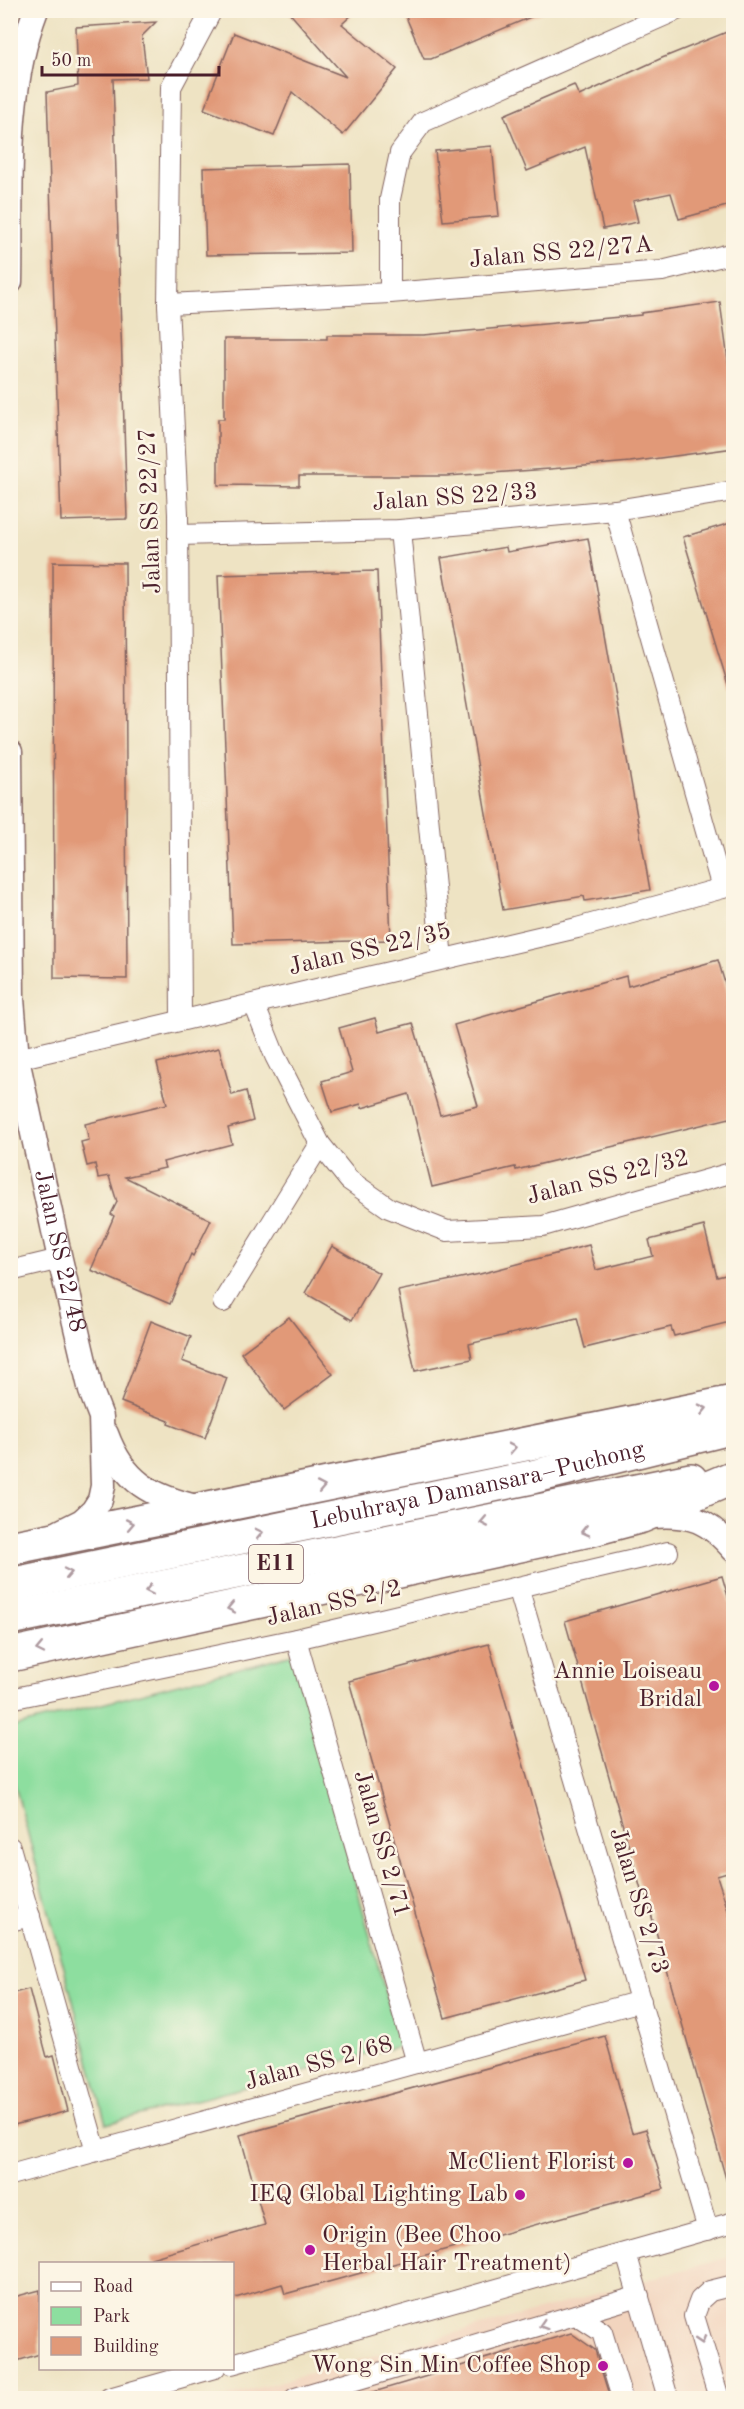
<svg xmlns="http://www.w3.org/2000/svg" width="744" height="2409" font-family="'Old Standard TT',serif">
<rect width="100%" height="100%" fill="#fcf5e5"/>
<filter id="ink" filterUnits="userSpaceOnUse"><feTurbulence type="fractalNoise" baseFrequency=".0167" numOctaves="2"/><feDisplacementMap in="SourceGraphic" scale="12" xChannelSelector="R" yChannelSelector="G"/><feConvolveMatrix kernelMatrix="1 2 1 2 8 2 1 2 1" color-interpolation-filters="sRGB"/></filter>
<filter id="wash" filterUnits="userSpaceOnUse"><feTurbulence type="fractalNoise" baseFrequency=".008" numOctaves="4" result="noise"/><feDisplacementMap in="SourceGraphic" scale="24" xChannelSelector="R" yChannelSelector="G"/><feGaussianBlur stdDeviation="1.35" result="paint"/><feColorMatrix in="noise" values="0 0 0 0 0 0 0 0 0 0 0 0 0 0 0 0 0 1.4 0 .05"/><feComposite in="paint" operator="in"/></filter>
<g filter="url(#wash)">
<rect width="100%" height="100%" fill="#eee3c3"/>
<path fill="#f2d4be" d="M733 2256V2398H222Z"/>
<path fill="#8dde9f" stroke="#6c7e65" stroke-width="1.5" d="M293 1654 400 2046 106 2124 11 1771 10 1728Z"/>
<g id="blocks">
<g fill="#e19978">
<path d="M287 10H357L342 24 397 69 343 135 292 92 274 136 204 109 234 33 346 77Z"/>
<path d="M403 10H545V11L431 59H424Z"/>
<path d="M156 22 142 36 147 78 113 79 127 519 61 521 47 92 78 86 76 27Z"/>
<path d="M734 29V204L679 219 671 193 633 201 638 222 603 229 585 147 527 171 504 115 574 85 579 96 662 58Z"/>
<path d="M492 146 499 216 443 221 435 151Z"/>
<path d="M350 164 352 253 206 255 203 168Z"/>
<path d="M720 302 731 381H734V448L630 462 550 469 447 476H299V486L218 485V419H224V339H327V335H424L641 315V313Z"/>
<path d="M734 522V688H729L683 537Z"/>
<path d="M588 538 650 890 585 901 584 896 503 910 441 558 506 547 507 552Z"/>
<path d="M53 562 125 563 127 979 54 978Z"/>
<path d="M377 571 391 940 233 944 218 575Z"/>
<path d="M718 960 734 1013V1117L516 1170 515 1167 432 1187 409 1094 362 1108 361 1104 332 1112 322 1081 352 1072 339 1028 375 1018 379 1032 413 1023 440 1115 478 1106 454 1025 626 976 628 986Z"/>
<path d="M219 1048 232 1095 246 1091 253 1121 228 1128 232 1144 163 1162 165 1168 125 1177 211 1220 193 1256 191 1254 170 1304 91 1270 114 1216 111 1214 117 1202 109 1176 98 1178 95 1164 87 1166 81 1142 89 1140 85 1124 167 1104 157 1063Z"/>
<path d="M704 1226 717 1277 734 1273V1321L674 1336 671 1327 585 1348 577 1318 469 1344 472 1359 415 1371 398 1291 480 1274 589 1245 596 1270 653 1256 649 1240Z"/>
<path d="M332 1246 379 1273 352 1320 305 1293Z"/>
<path d="M289 1317 333 1374 284 1410 241 1353Z"/>
<path d="M151 1321 191 1337 182 1361 227 1378 205 1438 168 1424 169 1421 121 1402Z"/>
<path d="M722 1576 734 1617V1871L717 1876 734 1929V2185L728 2186 646 1896 643 1897 565 1621Z"/>
<path d="M489 1644 585 1980 445 2018 349 1681Z"/>
<path d="M29 1989 47 2057 54 2055 68 2111 10 2126V1994Z"/>
<path d="M605 2036 632 2133 646 2129 664 2189 285 2294 282 2284 232 2299V2264H152L151 2258 265 2225 240 2135Z"/>
<path d="M40 2290V2354L10 2363V2298Z"/>
<path d="M571 2333 595 2350 610 2398H367V2394Z"/>
</g>
</g>
</g>
<g filter="url(#ink)">
<use href="#blocks" fill-opacity="0" stroke="#836460" stroke-width="1.5"/>
<g fill="none" stroke-linecap="round" stroke-linejoin="round">
<defs>
<g id="minor">
<path d="M390 293V199L400 153 423 122 677 10"/>
<path d="M168 304 390 293 662 271 734 253"/>
<path d="M615 510 722 888"/>
<path d="M400 530 442 959"/>
<path d="M178 535 400 530 615 510 734 491"/>
<path d="M254 1004 275 1056 320 1144 349 1180 389 1208 447 1231 543 1226 734 1172"/>
<path d="M181 1020 178 514 168 304 171 87 212 10"/>
<path d="M17 1059 577 928 734 885"/>
<path d="M10 1271 60 1259"/>
<path d="M223 1302 320 1144"/>
<path d="M518 1587 708 2230"/>
<path d="M296 1639 417 2063"/>
<path d="M10 1699 296 1639 668 1552"/>
<path d="M10 1847 96 2151"/>
<path d="M10 1921 30 1916"/>
<path d="M10 2175 641 2001"/>
<path d="M626 2253 668 2398"/>
<path d="M576 2315 602 2332 622 2398"/>
<path d="M232 2364 734 2222"/>
<path d="M109 2398 215 2368"/>
<path d="M295 2398 639 2296"/>
<path d="M719 2398 694 2316 700 2300 710 2291 734 2285"/>
</g>
<g id="tertiary">
<path d="M10 282C12 192 3 96 36 10"/>
<path id="s1" d="M10 752 12 999 17 1059 60 1259 91 1391 101 1417 103 1486 100 1500 93 1511 82 1521 60 1532"/>
<path d="M106 1434C124 1483 151 1496 200 1508"/>
<path d="M652 1516C691 1513 708 1520 734 1550"/>
</g>
<g id="motorway">
<path d="M10 1548 734 1402"/>
<path id="s2" d="M10 1585 532 1477 734 1427"/>
<path d="M10 1618 691 1480"/>
<path d="M10 1655 589 1530 642 1516 734 1477"/>
</g>
</defs>
<use href="#minor" stroke="#836460" stroke-width="22"/>
<use href="#tertiary" stroke="#836460" stroke-width="27"/>
<use href="#motorway" stroke="#836460" stroke-width="36"/>
<use href="#minor" stroke="#fff" stroke-width="20"/>
<use href="#tertiary" stroke="#fff" stroke-width="24"/>
<use href="#motorway" stroke="#fff" stroke-width="33"/>
</g>
<defs><path id="oneway-chevron" d="M-2-3.5L2.5 0L-2 3.5" fill="none" stroke-width="1.6" stroke-linecap="round" stroke-linejoin="round" transform="scale(1.5)"/></defs>
<g stroke="#ae9aa0">
<use href="#oneway-chevron" transform="translate(703 1409) rotate(-13)"/>
<use href="#oneway-chevron" transform="translate(512 1448) rotate(-11)"/>
<use href="#oneway-chevron" transform="translate(321 1487) rotate(-11)"/>
<use href="#oneway-chevron" transform="translate(484 1522) rotate(169)"/>
<use href="#oneway-chevron" transform="translate(130 1524) rotate(-11)"/>
<use href="#oneway-chevron" transform="translate(585 1531) rotate(167)"/>
<use href="#oneway-chevron" transform="translate(259 1533) rotate(-12)"/>
<use href="#oneway-chevron" transform="translate(68 1573) rotate(-12)"/>
<use href="#oneway-chevron" transform="translate(149 1590) rotate(169)"/>
<use href="#oneway-chevron" transform="translate(231 1608) rotate(168)"/>
<use href="#oneway-chevron" transform="translate(40 1649) rotate(168)"/>
<use href="#oneway-chevron" transform="translate(543 2325) rotate(163)"/>
<use href="#oneway-chevron" transform="translate(701 2340) rotate(73)"/>
</g>
</g>
<g fill="#b5179e" stroke="#fcf5e5" stroke-width="2">
<circle cx="714" cy="1686" r="6"/>
<circle cx="628" cy="2163" r="6"/>
<circle cx="520" cy="2195" r="6"/>
<circle cx="310" cy="2250" r="6"/>
<circle cx="603" cy="2366" r="6"/>
</g>
<g text-anchor="middle" dominant-baseline="central" stroke-width="5" stroke-linejoin="round" paint-order="stroke">
<rect fill="#fcf5e5" stroke="#7f5f63" stroke-width="1.5" x="249" y="1545" width="54" height="38" rx="4.5"/>
<g font-size="22" font-weight="bold" fill="#4a1f2b">
<text x="276" y="1564">E11</text>
</g>
<g font-size="24" fill="#4a1f2b" stroke="#fcf5e5">
<text transform="translate(561 253) rotate(-5)">Jalan SS 22/27A</text>
<text transform="translate(455 498) rotate(-4)">Jalan SS 22/33</text>
<text transform="translate(151 511) rotate(-92)">Jalan SS 22/27</text>
<text transform="translate(370 950) rotate(-13)">Jalan SS 22/35</text>
<text transform="translate(608 1178) rotate(-14)">Jalan SS 22/32</text>
<text stroke="none"><textPath href="#s1" startOffset="504">Jalan SS 22/48</textPath></text>
<text stroke="none"><textPath href="#s2" startOffset="478">Lebuhraya Damansara–Puchong</textPath></text>
<text transform="translate(334 1604) rotate(-13)">Jalan SS 2/2</text>
<text transform="translate(381 1844) rotate(74)">Jalan SS 2/71</text>
<text transform="translate(638 1901) rotate(73)">Jalan SS 2/73</text>
<text transform="translate(319 2064) rotate(-15)">Jalan SS 2/68</text>
</g>
<g font-size="24" fill="#4a1f2b" stroke="#fcf5e5" text-anchor="end">
<text x="702" y="1672">Annie Loiseau<tspan x="702" dy="28">Bridal</tspan></text>
<text x="616" y="2163">McClient Florist</text>
<text x="508" y="2195">IEQ Global Lighting Lab</text>
<text x="322" y="2236" text-anchor="start">Origin (Bee Choo<tspan x="322" dy="28">Herbal Hair Treatment)</tspan></text>
<text x="591" y="2366">Wong Sin Min Coffee Shop</text>
</g>
</g>
<rect width="744" height="2409" fill="none" stroke="#fcf5e5" stroke-width="36"/>
<rect x="39" y="2262" width="195" height="108" fill="#fcf5e5" stroke="#b59f9b" stroke-width="1.5"/>
<rect x="51" y="2282" width="30" height="9" fill="#ffffff" stroke="#b59f9b" stroke-width="1.5"/>
<text x="93" y="2292" font-size="18" fill="#4a1f2b">Road</text>
<rect x="51" y="2307" width="30" height="18" fill="#8dde9f" stroke="#b59f9b" stroke-width="1.5"/>
<text x="93" y="2322" font-size="18" fill="#4a1f2b">Park</text>
<rect x="51" y="2337" width="30" height="18" fill="#e19978" stroke="#b59f9b" stroke-width="1.5"/>
<text x="93" y="2352" font-size="18" fill="#4a1f2b">Building</text>
<path d="M42 66v9h177v-9" fill="none" stroke="#4a1f2b" stroke-width="3"/>
<text x="51" y="66" font-size="18" fill="#4a1f2b" stroke="#fcf5e5" stroke-width="4.5" paint-order="stroke">50 m</text>
</svg>
